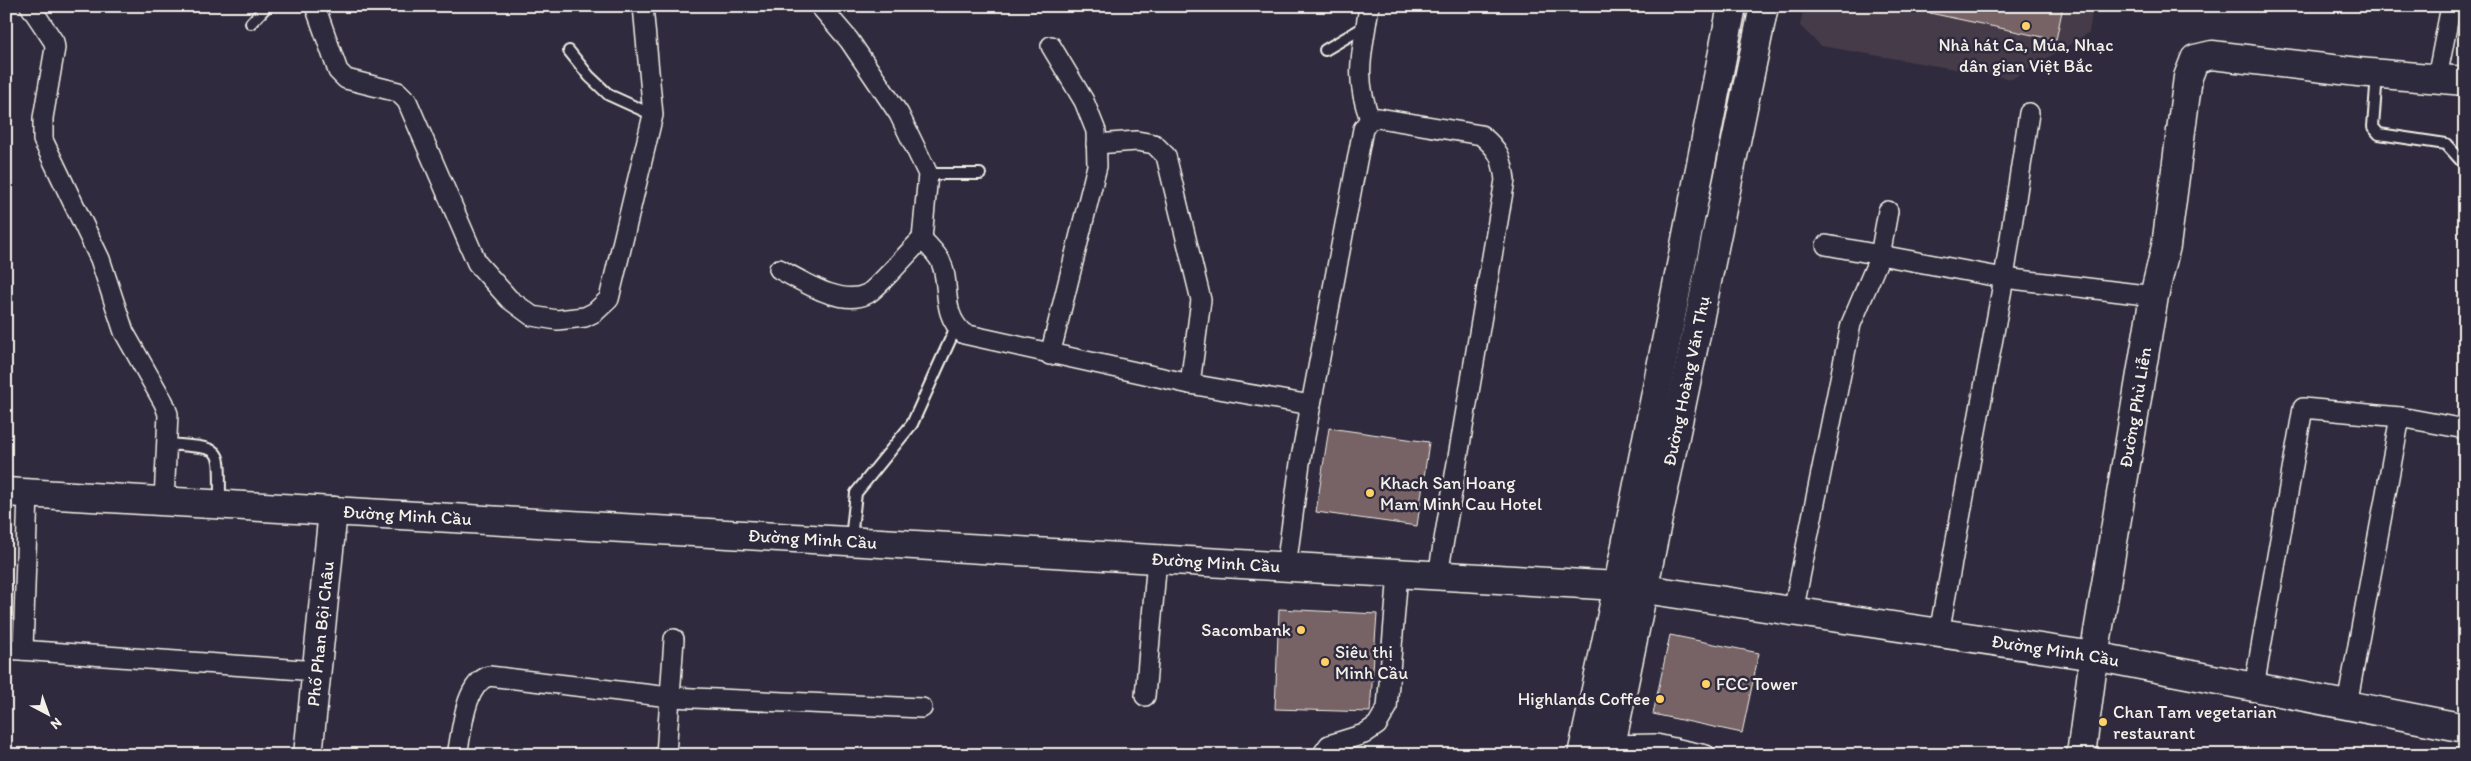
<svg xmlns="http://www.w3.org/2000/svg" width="2471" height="761" font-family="Itim,sans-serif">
<rect width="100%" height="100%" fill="#2f2a3d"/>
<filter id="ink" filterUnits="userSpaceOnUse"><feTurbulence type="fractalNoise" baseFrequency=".02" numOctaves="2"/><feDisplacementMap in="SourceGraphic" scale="10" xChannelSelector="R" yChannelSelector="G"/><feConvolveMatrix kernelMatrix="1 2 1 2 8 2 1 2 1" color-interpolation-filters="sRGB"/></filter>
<g filter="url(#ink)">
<path fill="#453b49" d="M1804 6H2093L2089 33 2012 79 1821 46 1800 26Z"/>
<g fill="#776265" stroke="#f4f1e8">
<path d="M1930 6H2063L2056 40 1930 13Z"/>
<path d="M1329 428 1429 442 1417 526 1316 512Z"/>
<path d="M1279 609 1377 614 1370 712 1275 709Z"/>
<path d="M1670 635 1759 653 1742 733 1653 714Z"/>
</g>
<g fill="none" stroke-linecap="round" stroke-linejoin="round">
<defs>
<g id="lane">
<path d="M251 23 267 6"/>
<path d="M1325 50 1366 26"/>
<path d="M569 51 589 76 609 95 653 115"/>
<path d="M2377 74 2373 127 2379 134 2446 144 2465 165"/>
<path d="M928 174H980"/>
<path d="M2464 195 2465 189"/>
<path d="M168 444C227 449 219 445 220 503"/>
<path d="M851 539 856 493 912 424 956 327"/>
</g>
<g id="street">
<path d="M30 6 54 42 55 48 43 118V140L100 259 124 332 164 403 168 414 164 501"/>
<path d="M315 6 338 71 346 79 398 92 407 101 477 263 509 299 532 316 557 320 585 317 595 312 609 299 653 115 643 6"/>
<path d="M820 6 849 40 899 114 928 174 922 239"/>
<path d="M1369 6C1363 51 1353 75 1370 119"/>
<path d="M2437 78 2451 6"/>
<path d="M1096 144 1137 141 1154 144 1166 156 1201 300 1190 384"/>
<path d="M1826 245 2004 278 2154 296"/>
<path d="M779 269C802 281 841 307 867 294 876 290 911 249 922 239 928 245 935 252 940 260 952 284 939 312 964 334L1190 384 1311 405"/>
<path d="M1050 355 1097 166 1096 131 1084 101 1051 46"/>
<path d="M1286 567 1300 463 1363 129 1370 119 1379 118 1481 135C1499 150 1502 157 1505 180L1438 575"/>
<path d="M1793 612 1851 324 1880 256 1888 211"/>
<path d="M1939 633 2004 278 2029 113"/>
<path d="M6 649 317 671"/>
<path d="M23 650 28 493"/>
<path d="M2254 687 2303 408 2400 417 2465 429"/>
<path d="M1145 696 1157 559"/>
<path d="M2347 705 2400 417"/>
<path d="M1611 745 1656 744 1706 755"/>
<path d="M457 755C462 732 464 684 489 676L670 697 922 708"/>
<path d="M666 755 674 639"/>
<path d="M1322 755 1329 745 1364 734 1377 725 1387 708 1398 573"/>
</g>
<g id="secondary">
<path id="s1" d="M6 492 1618 586"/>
<path id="s2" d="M1644 589 2094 656 2465 728"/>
<path id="s3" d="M308 755 333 511"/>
<path id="s4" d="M2081 755 2094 656 2154 296 2166 246 2188 77 2195 59 2212 55 2358 72 2465 81"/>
</g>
<g id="primary">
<path d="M1582 755 1618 586 1732 6"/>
<path id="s5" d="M1609 755 1764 6"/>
</g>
</defs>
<use href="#lane" stroke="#f4f1e8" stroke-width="14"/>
<use href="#street" stroke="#f4f1e8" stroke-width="22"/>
<use href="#secondary" stroke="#f4f1e8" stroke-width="31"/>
<use href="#primary" stroke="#f4f1e8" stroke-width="31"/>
<use href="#lane" stroke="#2f2a3d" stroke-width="10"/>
<use href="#street" stroke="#2f2a3d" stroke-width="19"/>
<use href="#secondary" stroke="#2f2a3d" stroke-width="28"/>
<use href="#primary" stroke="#2f2a3d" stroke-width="28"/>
</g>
</g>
<g fill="#ffd166" stroke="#2f2a3d" stroke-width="2">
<circle cx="2026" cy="26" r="5"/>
<circle cx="1370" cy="493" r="5"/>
<circle cx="1301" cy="630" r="5"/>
<circle cx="1325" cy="662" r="5"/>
<circle cx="1706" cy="684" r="5"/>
<circle cx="1660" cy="699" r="5"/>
<circle cx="2103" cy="722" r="5"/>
</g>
<g text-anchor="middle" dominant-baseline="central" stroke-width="5" stroke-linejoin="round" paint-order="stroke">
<g font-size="18" fill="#f4f1e8" stroke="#2f2a3d" text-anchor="start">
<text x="2026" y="45" text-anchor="middle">Nhà hát Ca, Múa, Nhạc<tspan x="2026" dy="21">dân gian Việt Bắc</tspan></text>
<text x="1380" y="483">Khach San Hoang<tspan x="1380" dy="21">Mam Minh Cau Hotel</tspan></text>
<text x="1291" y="630" text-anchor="end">Sacombank</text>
<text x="1335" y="652">Siêu thị<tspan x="1335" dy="21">Minh Cầu</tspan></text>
<text x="1716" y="684">FCC Tower</text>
<text x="1650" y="699" text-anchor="end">Highlands Coffee</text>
<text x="2113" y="712">Chan Tam vegetarian<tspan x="2113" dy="21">restaurant</tspan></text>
</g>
<g font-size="18" fill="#f4f1e8" stroke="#2f2a3d">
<text stroke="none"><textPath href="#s5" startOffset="382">Đường Hoàng Văn Thụ</textPath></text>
<text stroke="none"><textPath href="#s4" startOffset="352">Đường Phù Liễn</textPath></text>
<text stroke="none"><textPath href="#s1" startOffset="402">Đường Minh Cầu</textPath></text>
<text stroke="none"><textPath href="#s1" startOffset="808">Đường Minh Cầu</textPath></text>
<text stroke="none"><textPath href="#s1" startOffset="1212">Đường Minh Cầu</textPath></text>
<text stroke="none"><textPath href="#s3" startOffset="122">Phố Phan Bội Châu</textPath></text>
<text stroke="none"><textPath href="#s2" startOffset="416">Đường Minh Cầu</textPath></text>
</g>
</g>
<rect width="2471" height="761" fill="none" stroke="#2f2a3d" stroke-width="25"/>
<rect x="12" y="12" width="2446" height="736" fill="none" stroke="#f4f1e8" stroke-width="2" filter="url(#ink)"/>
<g transform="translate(48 714) rotate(139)" stroke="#2f2a3d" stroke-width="4" paint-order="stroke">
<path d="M0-4L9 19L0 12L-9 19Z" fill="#f4f1e8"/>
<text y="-8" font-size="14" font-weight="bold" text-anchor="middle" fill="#f4f1e8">N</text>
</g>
</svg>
